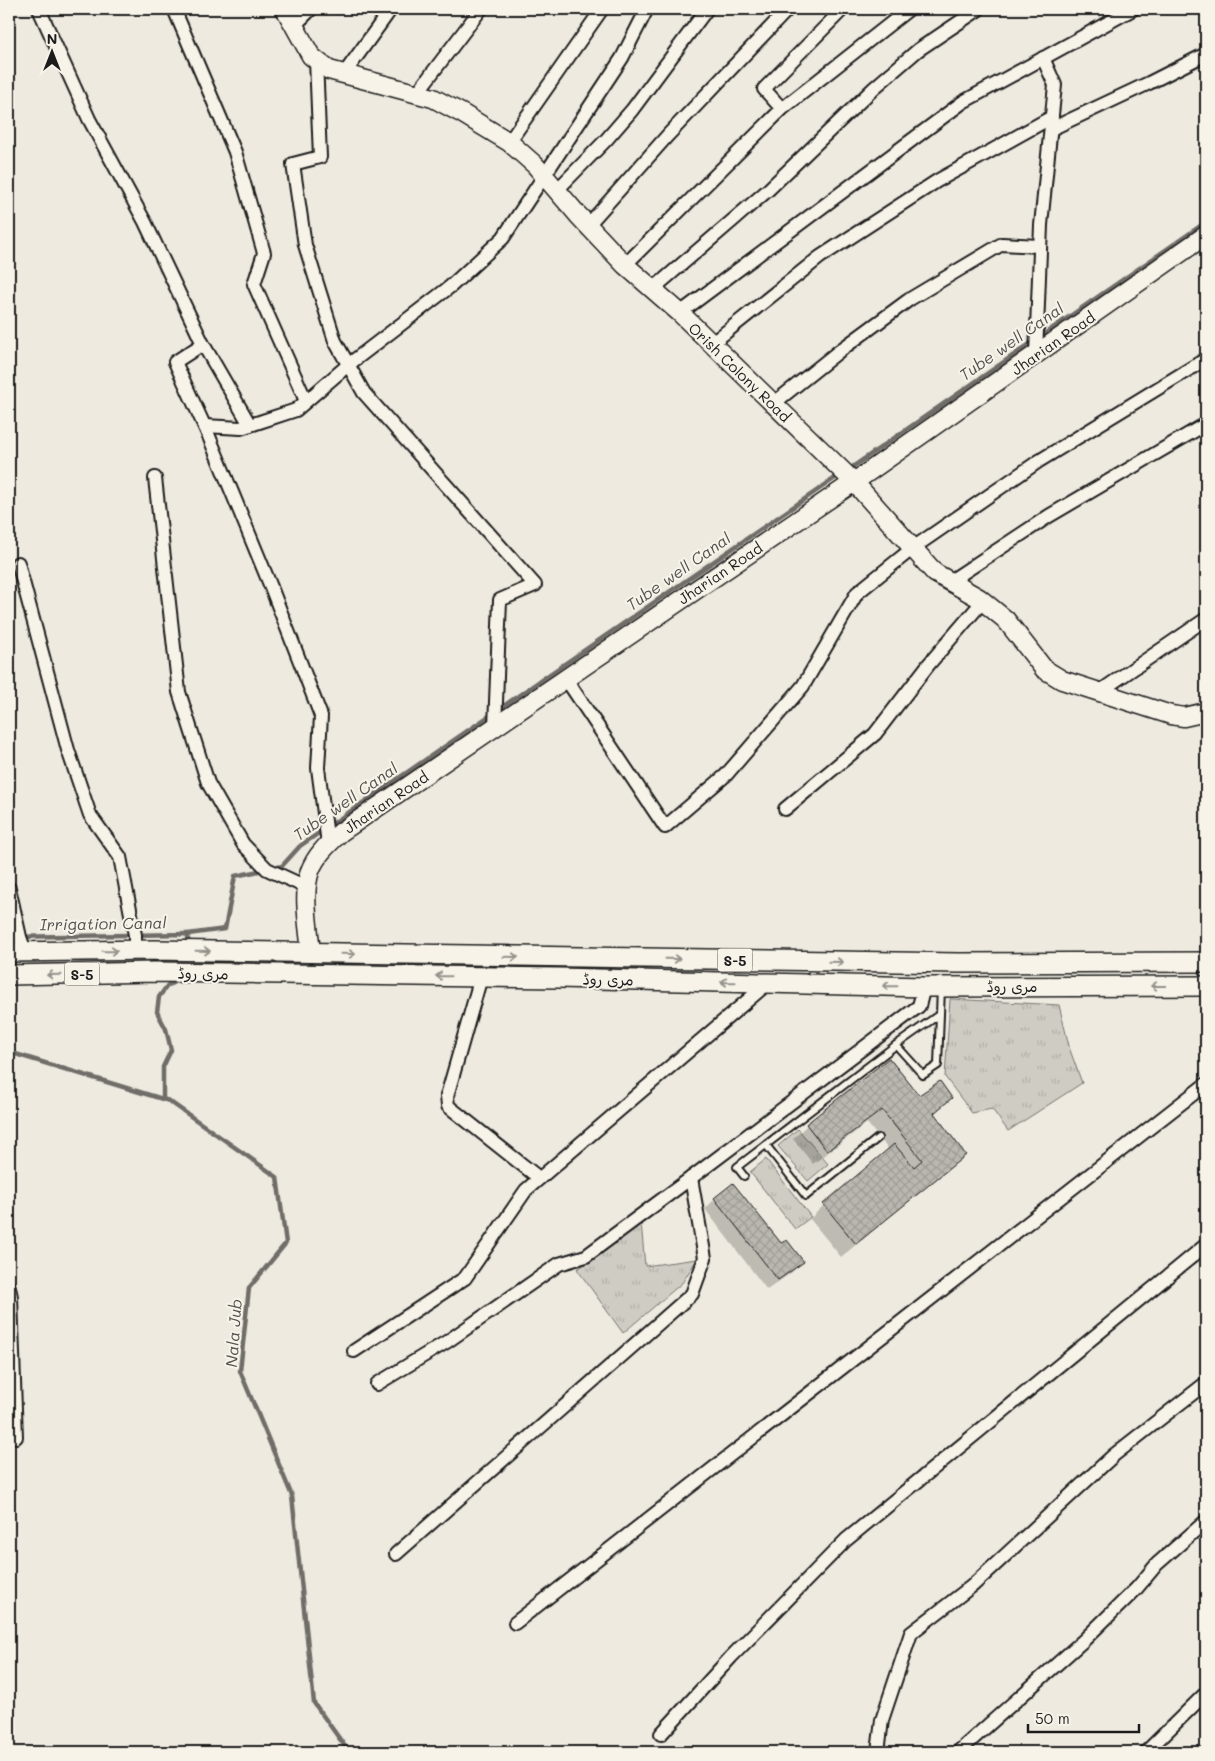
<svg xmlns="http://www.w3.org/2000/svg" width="1215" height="1761" font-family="Mali,'Playpen Sans Arabic',sans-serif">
<defs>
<pattern id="grass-tufts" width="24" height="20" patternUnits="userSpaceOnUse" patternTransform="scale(1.25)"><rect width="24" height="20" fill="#cfccc3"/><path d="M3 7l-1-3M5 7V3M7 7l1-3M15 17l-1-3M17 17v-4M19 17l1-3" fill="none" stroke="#b1afa7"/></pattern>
<pattern id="building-cross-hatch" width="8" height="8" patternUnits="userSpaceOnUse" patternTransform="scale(1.25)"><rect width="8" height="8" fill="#bab7af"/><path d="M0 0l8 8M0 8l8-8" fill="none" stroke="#9f9d96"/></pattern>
</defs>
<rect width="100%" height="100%" fill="#eeeae0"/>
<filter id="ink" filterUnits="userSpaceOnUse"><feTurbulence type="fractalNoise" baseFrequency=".02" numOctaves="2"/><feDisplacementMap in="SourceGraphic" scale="10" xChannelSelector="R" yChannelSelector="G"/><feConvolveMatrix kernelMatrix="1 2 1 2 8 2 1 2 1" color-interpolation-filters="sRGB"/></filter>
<g filter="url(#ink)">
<g fill="url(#grass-tufts)" stroke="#767470">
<path d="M950 999 1059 1005 1070 1050 1082 1083 1008 1131 992 1109 972 1113 945 1077Z"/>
<path d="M798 1129 828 1164 808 1181 778 1146Z"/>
<path d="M766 1159 811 1217 795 1229 750 1172Z"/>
<path d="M641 1222 645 1266 697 1259 682 1283 623 1333 577 1269 599 1256Z"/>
</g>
<g fill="#0003">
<path d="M9 914 14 936 9 941Z"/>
<path d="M919 1097 950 1098 934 1114 964 1154 950 1168 841 1257 810 1219 824 1205 889 1150 867 1123 813 1164 793 1139 807 1125Z"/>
<path d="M715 1199 781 1244 802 1262 792 1272 767 1290 705 1209Z"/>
</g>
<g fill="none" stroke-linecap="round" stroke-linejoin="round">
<g stroke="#6f6d69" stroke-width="4.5">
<path d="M848 470 1206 222"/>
<path d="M274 868 282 866 300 846 841 474"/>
<path d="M188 934 225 929 235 876 264 870"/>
<path d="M9 937 188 934V943"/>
<path d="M9 1052 169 1101 277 1177 286 1243 249 1288 240 1371 292 1496 314 1703 349 1752"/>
<path d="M163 1099V1067L171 1050 166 1029 157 1012 159 997 167 986 179 979"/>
</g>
</g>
<g fill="url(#building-cross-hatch)" stroke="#1c1c1c">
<path d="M889 1058 919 1095 940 1081 952 1098 934 1113 966 1155 856 1244 823 1204 894 1144 914 1167 922 1160 882 1110 827 1151 806 1124Z"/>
<path d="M733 1183 781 1243 787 1240 804 1262 778 1280 714 1198Z"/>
</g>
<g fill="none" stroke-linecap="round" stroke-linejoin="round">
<defs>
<g id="lane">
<path d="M896 1045 923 1075 938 1065 940 1014"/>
<path d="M766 1145 806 1196 878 1138"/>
<path d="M744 1176 737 1167 896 1045 940 1014 941 988"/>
</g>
<g id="street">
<path d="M39 9 89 119 145 222 203 344 175 362 208 434 271 587 321 716 318 768 328 844"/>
<path d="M174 9 235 152 264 253 254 284 306 401"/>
<path d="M294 26 311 9"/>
<path d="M316 60 320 157 293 164 305 245 335 341 364 393 535 585 500 600 495 727"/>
<path d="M344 74 391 9"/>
<path d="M417 93 481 9"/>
<path d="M782 109 764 89 843 9"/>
<path d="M1051 129 1149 83 1206 54"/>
<path d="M509 142 602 9"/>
<path d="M557 190 606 140 632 110 707 9"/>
<path d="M588 225 668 135 788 9"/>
<path d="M625 265 782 109 909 9"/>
<path d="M653 289 768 190 874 88 918 50 979 9"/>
<path d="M680 313 963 102 1133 9"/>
<path d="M203 344 250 425"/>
<path d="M711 344 820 257 937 181 1052 117"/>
<path d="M1036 355 1041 225 1055 85 1043 58"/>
<path d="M773 404 838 352 910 299 1002 244 1040 246"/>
<path d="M205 426 241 428 296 410 348 365 451 286 503 238 622 58 647 9"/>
<path d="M155 478 179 692 208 783 243 844 267 869 306 887"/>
<path d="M18 563 68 750 90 815 120 857 135 935V950"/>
<path d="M949 582 1049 516 1206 424"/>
<path d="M566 679 665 827 726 775 803 686 857 593 913 548 1039 461 1206 359"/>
<path d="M1099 692 1206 619"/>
<path d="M785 809 875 734 929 664 983 601"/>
<path d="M9 888 20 937 25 951"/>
<path d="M481 977 447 1096 448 1106 539 1178"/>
<path d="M9 1287 11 1297 16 1437"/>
<path d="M354 1351 465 1278 526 1190 768 983"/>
<path d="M377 1384 448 1341 559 1264 586 1256 691 1178 919 1006 924 987"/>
<path d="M396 1554 692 1294 705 1258 691 1178"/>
<path d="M515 1623 1206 1084"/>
<path d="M661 1734 731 1657 846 1540 1206 1245"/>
<path d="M878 1752 882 1720 911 1633 972 1586 1114 1455 1206 1383"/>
<path d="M958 1752 1084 1640 1137 1588 1157 1564 1206 1521"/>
<path d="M1146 1752 1206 1693"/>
</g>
<g id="secondary">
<path d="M285 9 311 56 329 70 433 98 463 114 509 142 535 165 578 215 625 265 680 313 854 482 935 573 979 598 1006 620 1044 669 1062 680 1171 715 1184 717 1206 712"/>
<path d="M311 953C309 929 302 894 310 871 316 855 329 843 341 832L854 482 1206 235"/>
</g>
<g id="primary">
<path d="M9 952 154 950 958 963 1206 962"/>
<path d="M9 975 155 972 558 978 924 987 1206 986"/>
</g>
</defs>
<use href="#lane" stroke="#1c1c1c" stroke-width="10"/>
<use href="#street" stroke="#1c1c1c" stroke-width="16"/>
<use href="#secondary" stroke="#1c1c1c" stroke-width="21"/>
<use href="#primary" stroke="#1c1c1c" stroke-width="22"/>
<use href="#lane" stroke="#f7f3e8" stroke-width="6"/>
<use href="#street" stroke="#f7f3e8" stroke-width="12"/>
<use href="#secondary" stroke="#f7f3e8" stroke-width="18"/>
<use href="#primary" stroke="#f7f3e8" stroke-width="19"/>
</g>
<defs><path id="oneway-shaft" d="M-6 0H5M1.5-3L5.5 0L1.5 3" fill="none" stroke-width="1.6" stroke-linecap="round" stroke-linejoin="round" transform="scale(1.25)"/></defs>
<g stroke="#94928c">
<use href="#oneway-shaft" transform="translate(110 951) rotate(-1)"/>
<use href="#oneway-shaft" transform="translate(203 951) rotate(1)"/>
<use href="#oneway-shaft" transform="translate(348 954) rotate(1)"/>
<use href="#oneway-shaft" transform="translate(511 957) rotate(1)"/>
<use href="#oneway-shaft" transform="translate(673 959) rotate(1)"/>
<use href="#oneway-shaft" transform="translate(836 962) rotate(1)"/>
<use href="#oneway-shaft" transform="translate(54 975) rotate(179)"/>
<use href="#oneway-shaft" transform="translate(443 976) rotate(-179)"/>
<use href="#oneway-shaft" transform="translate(728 982) rotate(-179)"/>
<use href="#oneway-shaft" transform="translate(890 986) rotate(-179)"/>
<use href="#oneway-shaft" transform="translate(1158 986) rotate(-180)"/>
</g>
</g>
<g text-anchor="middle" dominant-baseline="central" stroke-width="4" stroke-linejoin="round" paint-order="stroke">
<g fill="#f7f3e8" stroke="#5e5c59" stroke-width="1">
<rect x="717.5" y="948.5" width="35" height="23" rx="4"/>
<rect x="64.5" y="962.5" width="35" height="23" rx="4"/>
</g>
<g font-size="14" font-weight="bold" fill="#1c1c1c">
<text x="735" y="960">S-5</text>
<text x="82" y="974">S-5</text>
</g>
<g font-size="15" fill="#1c1c1c" stroke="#f7f3e8">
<text transform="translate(1053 343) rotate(-35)">Jharian Road</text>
<text transform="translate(740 372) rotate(44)">Orish Colony Road</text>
<text transform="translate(720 573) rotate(-34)">Jharian Road</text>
<text transform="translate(386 802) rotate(-34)">Jharian Road</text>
<text transform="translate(203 973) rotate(1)">مری روڈ</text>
<text transform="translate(608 979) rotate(1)">مری روڈ</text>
<text x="1012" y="986">مری روڈ</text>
</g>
<g font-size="16" font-style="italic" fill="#535250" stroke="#f7f3e8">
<text transform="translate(1011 341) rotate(-35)">Tube well Canal</text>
<text transform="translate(678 571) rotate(-35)">Tube well Canal</text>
<text transform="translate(345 801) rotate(-35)">Tube well Canal</text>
<text transform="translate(103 923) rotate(-1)">Irrigation Canal</text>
<text transform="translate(233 1333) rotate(-86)">Nala Jub</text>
</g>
</g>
<rect width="1215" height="1761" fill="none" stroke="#f7f3e8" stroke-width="30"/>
<rect x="15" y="15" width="1185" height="1731" fill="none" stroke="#1c1c1c" stroke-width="2" filter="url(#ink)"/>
<g transform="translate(52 52)" stroke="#f7f3e8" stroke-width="4" paint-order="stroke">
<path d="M0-4L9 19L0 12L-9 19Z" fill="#1c1c1c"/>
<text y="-8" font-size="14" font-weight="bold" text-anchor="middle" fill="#1c1c1c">N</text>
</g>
<path d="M1028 1724v8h111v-8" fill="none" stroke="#1c1c1c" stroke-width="2.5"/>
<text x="1035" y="1724" font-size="15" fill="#1c1c1c" stroke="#f7f3e8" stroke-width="4" paint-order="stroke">50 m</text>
</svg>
